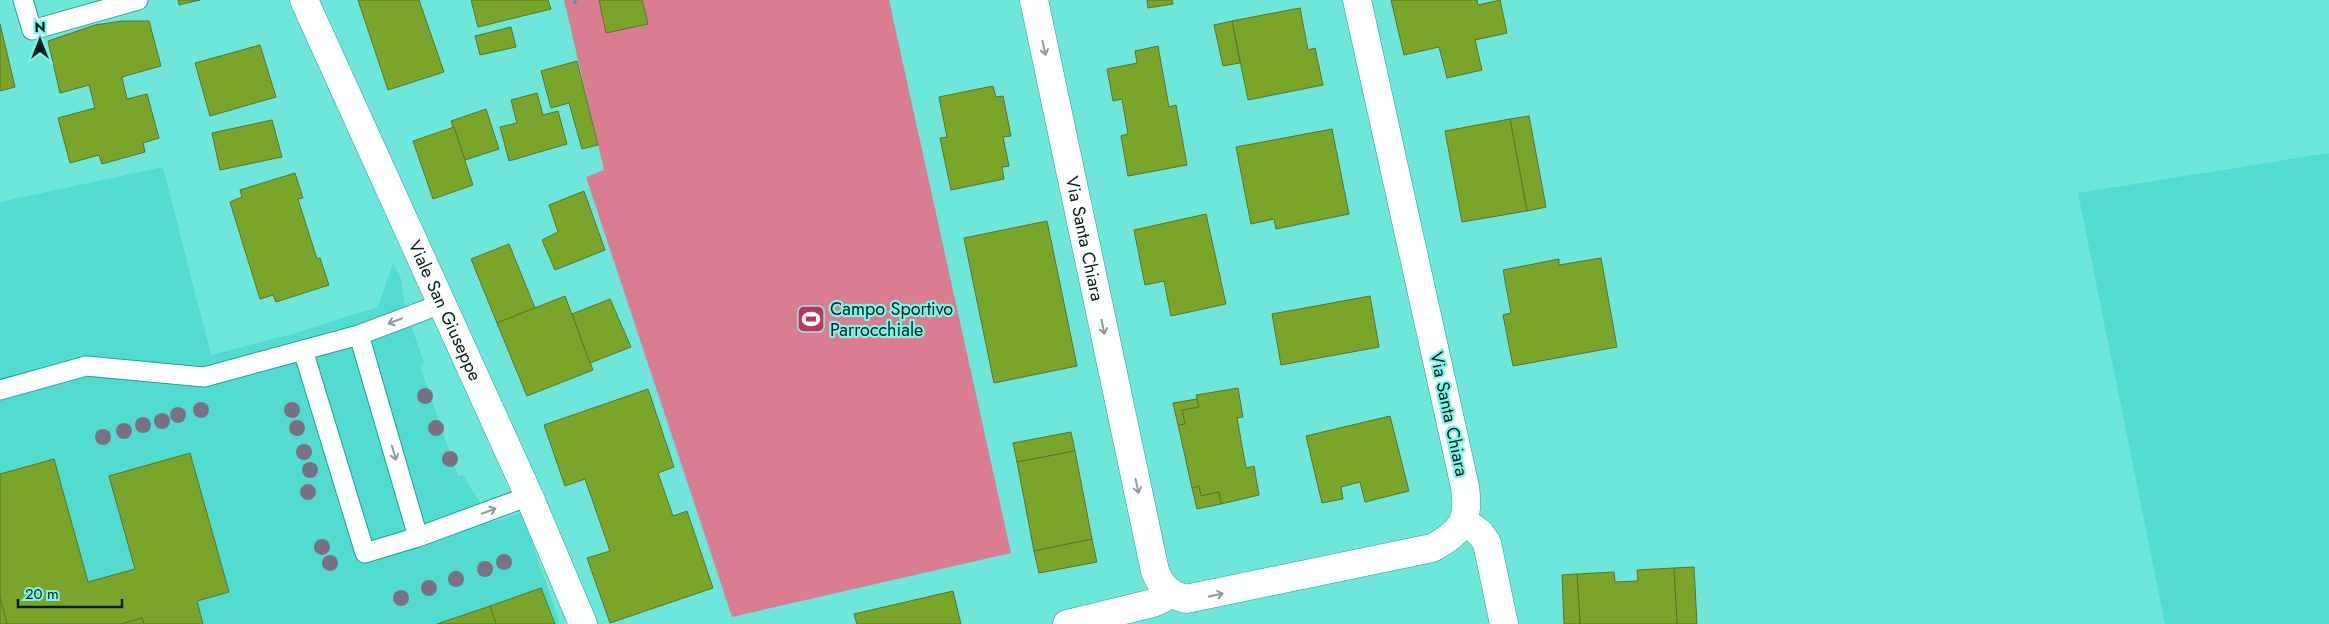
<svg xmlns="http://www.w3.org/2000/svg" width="2329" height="624" font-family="Jost,sans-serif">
<rect width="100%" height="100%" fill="#6fe6da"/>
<g fill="#52dcd0">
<path d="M2329 153V624H2165L2078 193Z"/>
<path d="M163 167 211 355 292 334 378 307 393 263 401 279 407 325 412 328 424 363 420 366 458 476 463 475 492 522 522 513 560 624H0V202Z"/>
</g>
<path fill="#da7d91" d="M564 0H889L1011 553 732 617 586 177 604 170Z"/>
<g fill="#7ba42b" stroke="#597527">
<path d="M178 0H200L179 5Z"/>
<path d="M358 0H419L444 72 388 90Z"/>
<path d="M471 0H548L551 9 478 27Z"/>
<path d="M599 0H642L648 24 606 33Z"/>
<path d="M1147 0H1172L1173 4 1148 8Z"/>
<path d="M1391 0H1477L1478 5 1500 0 1507 33 1475 40 1482 70 1447 78 1439 47 1404 55Z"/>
<path d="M1300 8 1308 50 1315 48 1323 85 1248 100 1232 21Z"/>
<path d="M122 21H149L161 66 122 77 127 99 147 94 159 138 143 143 145 152 102 164 99 155 70 163 58 118 95 108 89 85 60 93 48 41 95 25Z"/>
<path d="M1232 21 1240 63 1223 66 1214 25Z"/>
<path d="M0 24 15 87 0 91Z"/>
<path d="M511 27 516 47 480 55 475 36Z"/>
<path d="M260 45 276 97 210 116 195 63Z"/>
<path d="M1158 46 1169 107 1176 105 1187 165 1128 176 1121 136 1128 134 1122 99 1113 101 1107 69 1137 63 1135 51Z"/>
<path d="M577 61 598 145 582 149 569 103 551 108 541 71Z"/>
<path d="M993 86 996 97 1003 96 1011 136 1003 137 1009 166 1002 167 1004 179 951 190 940 138 947 137 939 97Z"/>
<path d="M537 93 543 115 558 111 567 144 509 161 500 127 517 123 511 100Z"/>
<path d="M486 109 499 149 465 160 451 121Z"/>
<path d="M1529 116 1546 207 1527 211 1510 119Z"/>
<path d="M1510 119 1527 211 1462 222 1445 131Z"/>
<path d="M272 120 282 157 220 170 212 133Z"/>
<path d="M454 127 473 185 433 199 413 141Z"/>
<path d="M1332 129 1349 214 1276 229 1274 219 1251 224 1236 147Z"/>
<path d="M295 173 303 198 298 199 317 259 320 258 329 285 276 302 273 295 260 299 230 202 242 197 240 190Z"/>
<path d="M584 191 605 250 555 270 542 240 558 232 549 205Z"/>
<path d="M1206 214 1226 304 1171 316 1164 281 1145 285 1134 230Z"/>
<path d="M1047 221 1077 366 994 383 964 238Z"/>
<path d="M509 244 535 308 497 323 471 259Z"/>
<path d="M1601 258 1617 347 1513 366 1503 315 1511 313 1503 270 1559 259V265Z"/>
<path d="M565 296 593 370 527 396 497 323Z"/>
<path d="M1370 296 1379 347 1281 365 1272 314Z"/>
<path d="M610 299 631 347 590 363 572 314Z"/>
<path d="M1238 388 1243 417 1237 418 1246 468 1254 466 1259 495 1221 504 1219 492 1201 496 1199 486 1192 488 1178 425 1185 424 1182 410 1199 407 1196 395Z"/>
<path d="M648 389 674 467 658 473 673 516 687 511 713 588 610 623 587 558 610 551 585 479 565 486 544 425Z"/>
<path d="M1197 399 1199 407 1182 410 1185 424 1178 425 1173 403Z"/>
<path d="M1390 416 1409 491 1365 502 1360 482 1341 487 1343 499 1322 503 1306 436Z"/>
<path d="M1071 432 1075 451 1017 462 1013 443Z"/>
<path d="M1075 451 1092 539 1034 551 1017 462Z"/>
<path d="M190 453 229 592 197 601 203 624H144L142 618 121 624H7L0 598V474L54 459 88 582 135 569 109 476Z"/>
<path d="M1199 486 1201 496 1219 492 1221 504 1197 509 1192 488Z"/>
<path d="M1092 539 1097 562 1039 573 1034 551Z"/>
<path d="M1694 567 1697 624H1677L1674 568Z"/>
<path d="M1674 568 1677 624H1580L1577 574 1614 572 1615 582 1638 581 1637 570Z"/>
<path d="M1577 574 1580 624H1564L1562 575Z"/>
<path d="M541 588 555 624H496L490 606Z"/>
<path d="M953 591 961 624H857L854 614Z"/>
<path d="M0 598 7 624H0Z"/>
<path d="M490 606 496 624H437Z"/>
<path d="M142 618 144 624H121Z"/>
</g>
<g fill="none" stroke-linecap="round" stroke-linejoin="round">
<defs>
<g id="lane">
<path d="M23 0 32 30 138 0"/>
<path d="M441 304 359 335 418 537 529 496"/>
<path d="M303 350 365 553 418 537"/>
<path d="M0 390 86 366 204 377 359 335"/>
</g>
<g id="street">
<path id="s1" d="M1034 0 1155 571C1161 587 1170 595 1186 599L1432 548C1462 532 1470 520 1465 487L1357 0"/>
<path d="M1464 521 1480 533 1487 543 1504 624"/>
<path d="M1067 624 1153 603 1162 599 1167 591"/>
</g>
<g id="secondary">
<path id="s2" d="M304 0 529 496 583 624"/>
</g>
</defs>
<use href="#lane" stroke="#17a499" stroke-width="21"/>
<use href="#street" stroke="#17a499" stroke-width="29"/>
<use href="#secondary" stroke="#17a499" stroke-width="29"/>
<path stroke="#499f97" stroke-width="3" stroke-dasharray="4 4" stroke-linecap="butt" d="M575 0V5"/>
<use href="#lane" stroke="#fff" stroke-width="19"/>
<use href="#street" stroke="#fff" stroke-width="28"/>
<use href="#secondary" stroke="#fff" stroke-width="28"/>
</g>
<g fill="#797182">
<circle cx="425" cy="396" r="8"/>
<circle cx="201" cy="410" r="8"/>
<circle cx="292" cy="410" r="8"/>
<circle cx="178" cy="415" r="8"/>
<circle cx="162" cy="421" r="8"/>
<circle cx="143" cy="425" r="8"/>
<circle cx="297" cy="428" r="8"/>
<circle cx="436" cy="428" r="8"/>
<circle cx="124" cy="431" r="8"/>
<circle cx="103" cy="437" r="8"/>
<circle cx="304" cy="452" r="8"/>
<circle cx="450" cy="459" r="8"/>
<circle cx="310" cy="470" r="8"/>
<circle cx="308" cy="492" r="8"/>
<circle cx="322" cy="547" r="8"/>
<circle cx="504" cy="562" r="8"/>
<circle cx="330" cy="563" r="8"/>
<circle cx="485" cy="569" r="8"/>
<circle cx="456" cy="579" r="8"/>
<circle cx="429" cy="588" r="8"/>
<circle cx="401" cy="598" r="8"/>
</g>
<defs><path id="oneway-shaft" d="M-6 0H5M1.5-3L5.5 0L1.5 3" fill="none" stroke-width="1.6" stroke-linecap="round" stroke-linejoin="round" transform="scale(1.25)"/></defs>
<g stroke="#8e9a99">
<use href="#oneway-shaft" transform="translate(1044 48) rotate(78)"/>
<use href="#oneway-shaft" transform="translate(395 321) rotate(159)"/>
<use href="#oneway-shaft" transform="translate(1103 327) rotate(78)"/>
<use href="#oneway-shaft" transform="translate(394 453) rotate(74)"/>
<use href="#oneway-shaft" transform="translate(1137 486) rotate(78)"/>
<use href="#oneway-shaft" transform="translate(489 511) rotate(-21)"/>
<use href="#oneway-shaft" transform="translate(1216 595) rotate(-12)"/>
</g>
<defs>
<symbol id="stadium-square" viewBox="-11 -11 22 22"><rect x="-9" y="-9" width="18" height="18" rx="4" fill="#c0325f" stroke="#7df4e7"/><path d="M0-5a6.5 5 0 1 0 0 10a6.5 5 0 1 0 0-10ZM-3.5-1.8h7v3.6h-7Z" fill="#fff"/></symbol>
</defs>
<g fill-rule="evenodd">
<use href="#stadium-square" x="795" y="303" width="32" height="32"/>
</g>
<g text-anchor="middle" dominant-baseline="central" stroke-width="4.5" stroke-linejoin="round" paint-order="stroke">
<g font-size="18" fill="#041f1d" stroke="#7df4e7">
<text stroke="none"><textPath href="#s1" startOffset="244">Via Santa Chiara</textPath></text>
<text stroke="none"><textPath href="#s2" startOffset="341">Viale San Giuseppe</textPath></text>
<text transform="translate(1449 414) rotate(78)">Via Santa Chiara</text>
</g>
<g font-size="18" fill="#041f1d" stroke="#7df4e7" text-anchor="start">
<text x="830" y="309">Campo Sportivo<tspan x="830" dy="21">Parrocchiale</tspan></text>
</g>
</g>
<g transform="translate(40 40)" stroke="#7df4e7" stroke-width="4" paint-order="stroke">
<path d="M0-4L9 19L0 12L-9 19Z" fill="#041f1d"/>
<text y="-8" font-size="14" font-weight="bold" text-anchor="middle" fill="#041f1d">N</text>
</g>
<path d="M18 599v8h104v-8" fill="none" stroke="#041f1d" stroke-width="2.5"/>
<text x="25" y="599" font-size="15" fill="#041f1d" stroke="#7df4e7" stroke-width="4" paint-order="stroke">20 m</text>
</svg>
